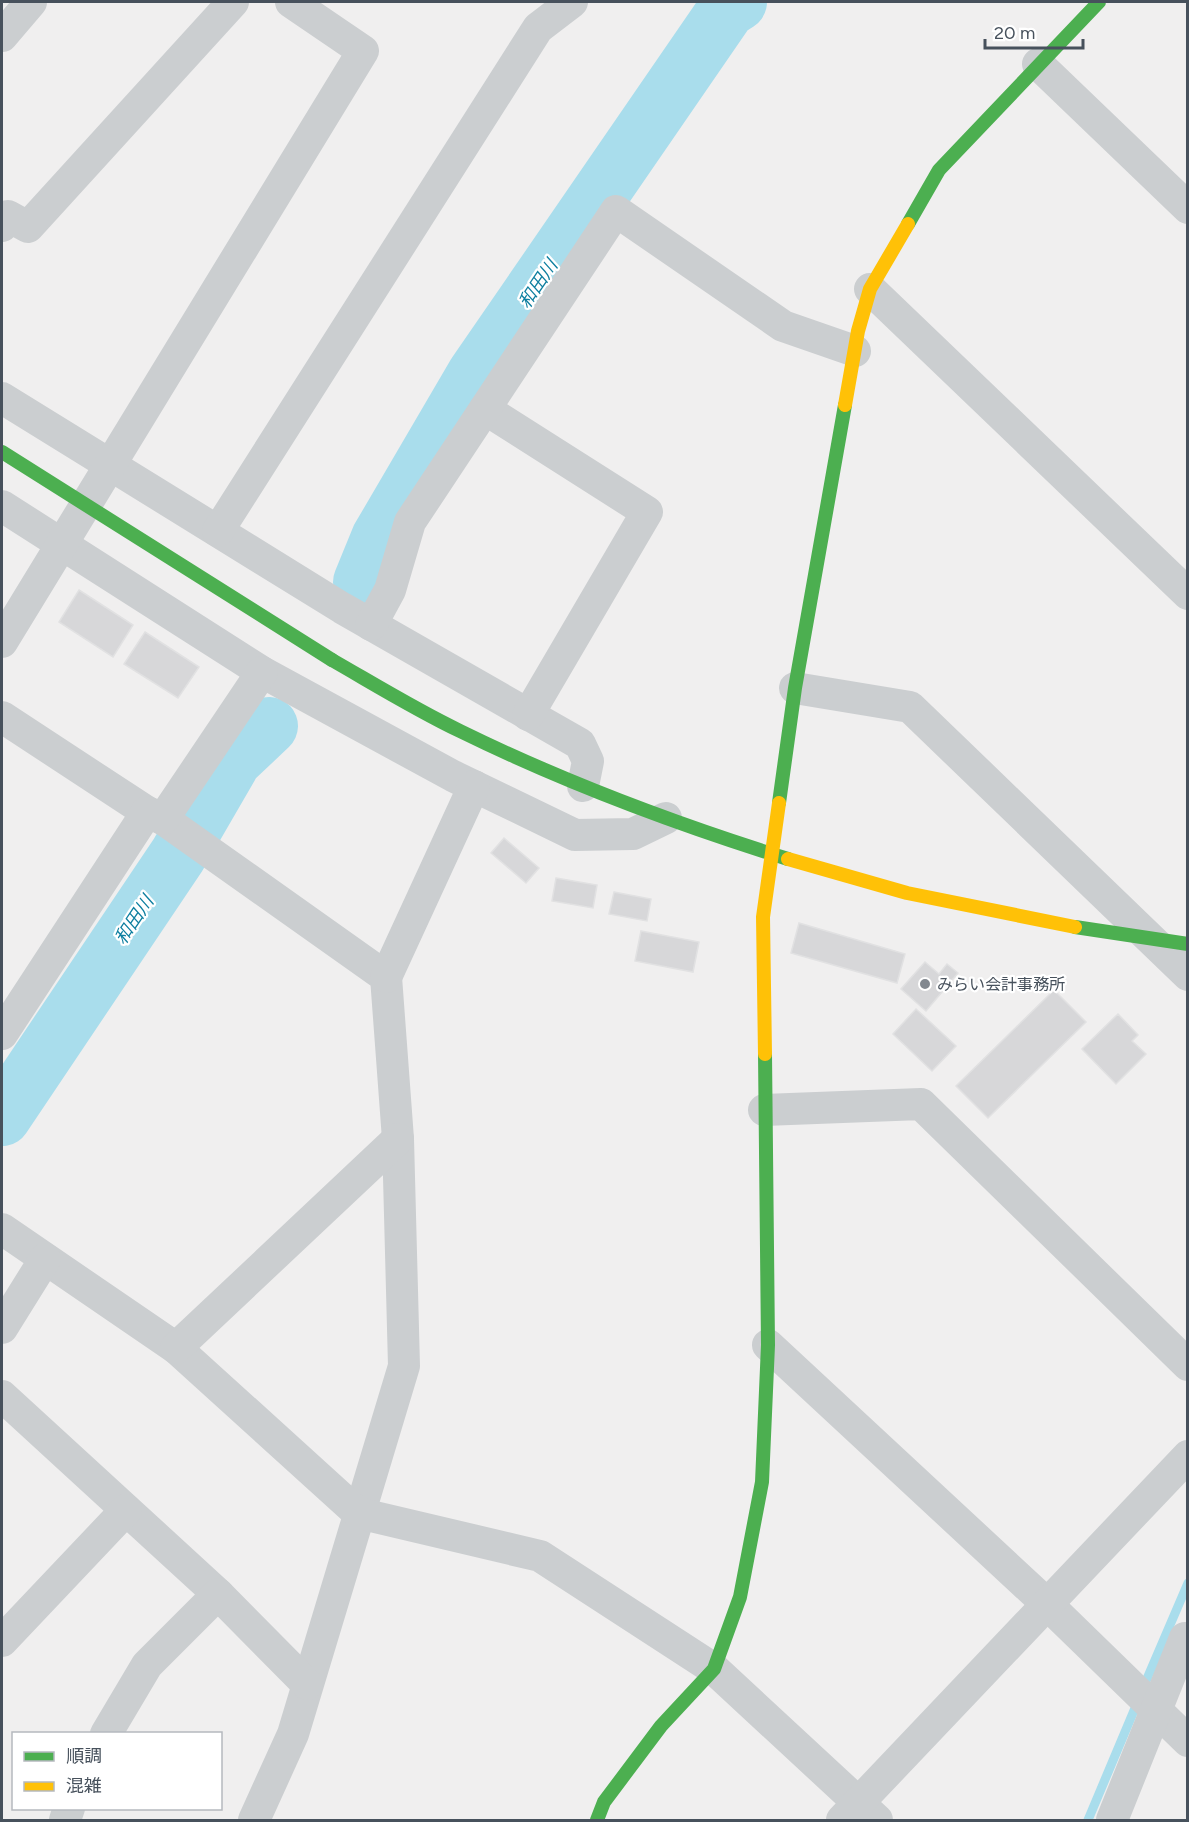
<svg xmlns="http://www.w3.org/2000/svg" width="1189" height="1822" font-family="Figtree,'Noto Sans JP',sans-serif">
<rect width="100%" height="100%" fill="#f0efef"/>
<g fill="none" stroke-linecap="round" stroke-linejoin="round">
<g stroke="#a9ddec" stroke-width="9">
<path d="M1143 1688 1188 1583"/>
<path d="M1088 1820 1138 1701"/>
</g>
<g stroke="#a9ddec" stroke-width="58">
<path d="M362 582 380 538 476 374 727 9 738 2"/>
<path d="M2 1117 178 855 233 760 269 726"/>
</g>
</g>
<g fill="#d7d7d9" stroke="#e1e1e2" stroke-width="1.5">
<path d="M79 590 133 625 113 657 59 622Z"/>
<path d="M145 632 199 667 178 698 124 664Z"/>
<path d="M504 838 539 868 526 883 491 853Z"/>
<path d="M556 878 597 885 593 908 552 901Z"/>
<path d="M614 892 651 899 647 921 609 914Z"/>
<path d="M799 923 905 954 897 983 791 953Z"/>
<path d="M641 931 699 942 693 972 635 961Z"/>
<path d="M925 962 939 974 947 964 958 973 926 1011 901 989Z"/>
<path d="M1054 990 1086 1022 988 1118 956 1086Z"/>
<path d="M916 1009 956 1046 932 1071 893 1034Z"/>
<path d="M1118 1014 1138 1035 1132 1041 1146 1054 1116 1084 1082 1049Z"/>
</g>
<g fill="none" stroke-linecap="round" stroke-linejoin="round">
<g stroke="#cbced0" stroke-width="32">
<path d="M2 36 31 2"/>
<path d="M1038 64 1188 208"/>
<path d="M2 226 8 216 28 227 233 2"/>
<path d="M870 289 1188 594"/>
<path d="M2 398 342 608 580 744 588 761 583 786"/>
<path d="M485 409 647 512 528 715"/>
<path d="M2 506 262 672 453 776 575 835 633 834 666 818"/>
<path d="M218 531 538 28 572 2"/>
<path d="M371 625 390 590 410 522 616 211 783 326 855 351"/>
<path d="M2 642 363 51 291 2"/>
<path d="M795 688 910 707 1188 975"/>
<path d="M2 717 147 812"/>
<path d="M163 819 386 977 398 1139 404 1366 293 1734 254 1820"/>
<path d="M386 977 474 786"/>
<path d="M2 1034 147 812 163 819 262 672"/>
<path d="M764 1110 921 1104 1188 1365"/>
<path d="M2 1229 176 1348 358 1513 540 1556 714 1669 877 1820"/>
<path d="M2 1328 45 1259"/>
<path d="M768 1345 1047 1604 1188 1741"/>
<path d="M176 1348 398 1139"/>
<path d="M2 1396 218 1594"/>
<path d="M2 1641 126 1510"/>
<path d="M106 1734 147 1665 218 1594 307 1684"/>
<path d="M65 1820 69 1808"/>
<path d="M842 1820 1188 1456"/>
<path d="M1112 1820 1185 1638"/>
</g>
<g stroke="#4caf50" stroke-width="14">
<path d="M908 224 939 170 1099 2"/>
<path d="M332 660C374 684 416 710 460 731 566 783 676 824 788 859"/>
<path d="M779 803 795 688 845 405"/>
<path d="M1075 927 1188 944"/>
<path d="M597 1820 604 1802 661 1726 714 1669 740 1597 762 1482 768 1345 765 1054"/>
</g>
<g stroke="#ffc107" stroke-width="14">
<path d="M845 405 858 331 870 289 908 224"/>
<path d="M788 859 907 893 1075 927"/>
<path d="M765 1054 763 917 779 803"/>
</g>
<path stroke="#4caf50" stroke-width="14" d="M2 452 332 660"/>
</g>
<circle fill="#82888f" stroke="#fff" stroke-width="2" cx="925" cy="984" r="6"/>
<g text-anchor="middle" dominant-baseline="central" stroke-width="4.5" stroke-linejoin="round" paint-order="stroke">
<g font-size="16" fill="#47515c" stroke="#fff" text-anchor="start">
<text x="937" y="984">みらい会計事務所</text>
</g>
<g font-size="18" font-style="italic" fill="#0e7fa0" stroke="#fff">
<text transform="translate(538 284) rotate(-56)">和田川</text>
<text transform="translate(134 920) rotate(-56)">和田川</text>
</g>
</g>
<rect width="1189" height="1822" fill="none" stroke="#47515c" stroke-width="6"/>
<rect x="12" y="1732" width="210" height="78" fill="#ffffff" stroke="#b5b9be" stroke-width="1.5"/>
<rect x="24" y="1752" width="30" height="9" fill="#4caf50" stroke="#b5b9be" stroke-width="1.5"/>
<text x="66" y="1762" font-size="18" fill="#47515c">順調</text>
<rect x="24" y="1782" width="30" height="9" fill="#ffc107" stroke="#b5b9be" stroke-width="1.5"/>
<text x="66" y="1792" font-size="18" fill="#47515c">混雑</text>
<path d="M985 39v9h98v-9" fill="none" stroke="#47515c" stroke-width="3"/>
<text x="994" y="39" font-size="18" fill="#47515c" stroke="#ffffff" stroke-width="4.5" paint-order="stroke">20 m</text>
</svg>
